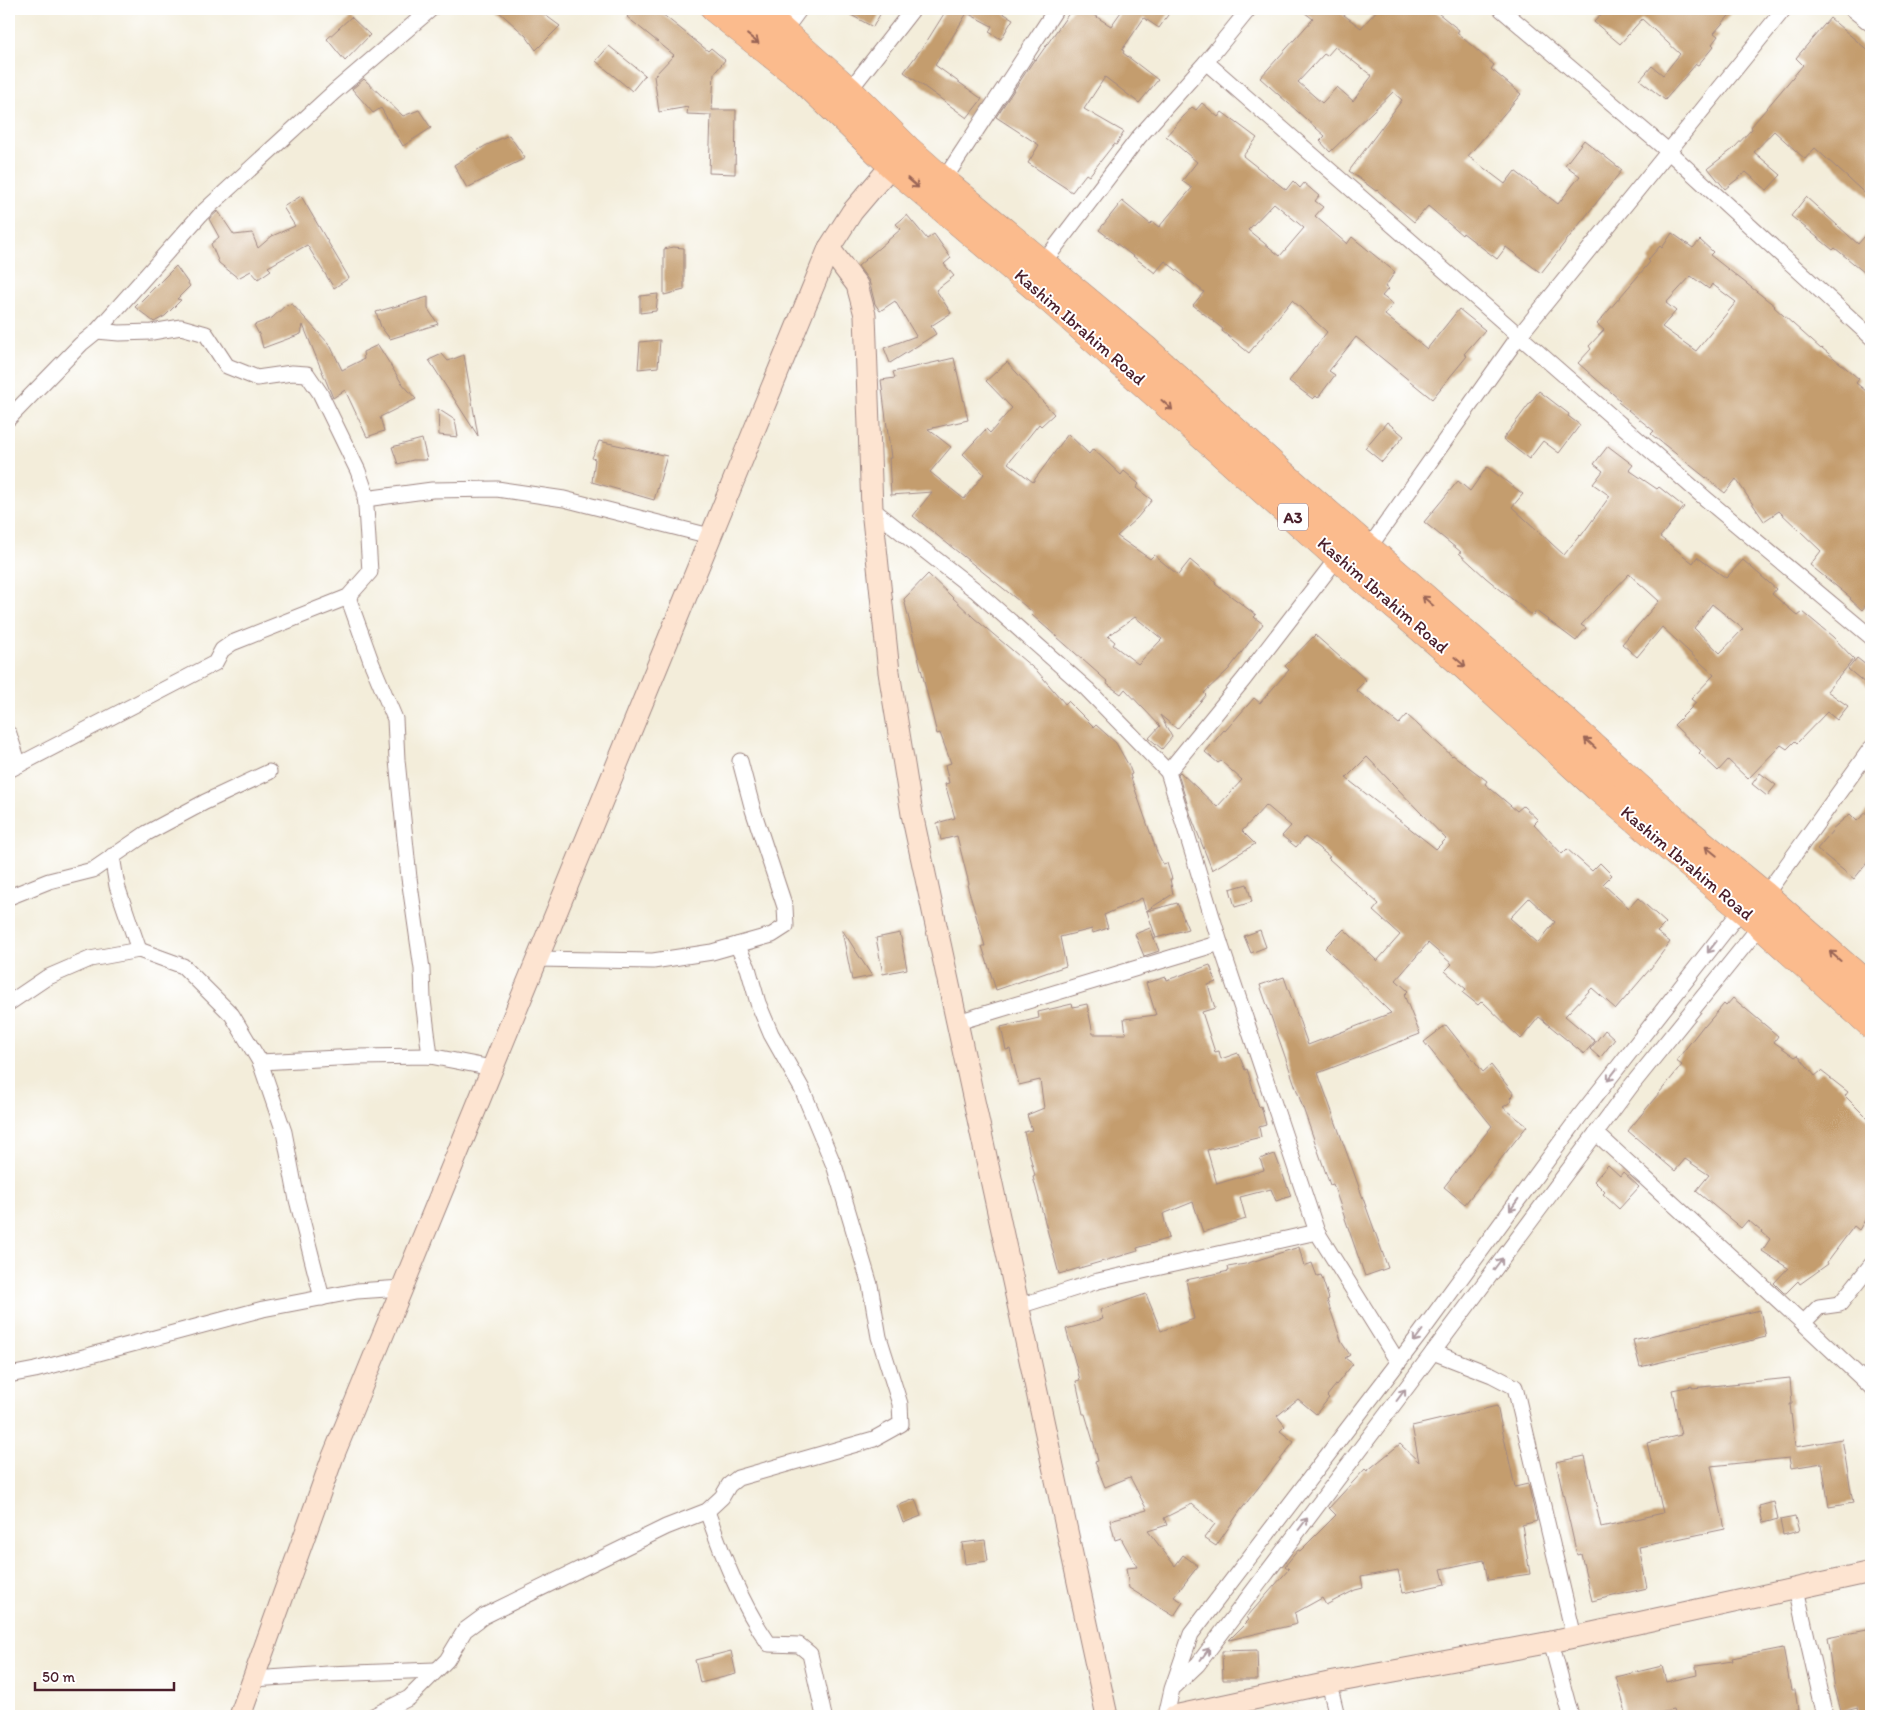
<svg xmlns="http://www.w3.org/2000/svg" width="1880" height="1725" font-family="Itim,sans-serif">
<rect width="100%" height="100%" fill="#fff"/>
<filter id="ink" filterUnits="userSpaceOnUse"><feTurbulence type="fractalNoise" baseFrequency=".02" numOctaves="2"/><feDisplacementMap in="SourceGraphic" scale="10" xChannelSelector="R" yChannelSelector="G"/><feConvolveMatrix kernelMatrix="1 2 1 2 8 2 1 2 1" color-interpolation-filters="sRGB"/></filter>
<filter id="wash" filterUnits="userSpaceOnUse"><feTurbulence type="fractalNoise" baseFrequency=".0096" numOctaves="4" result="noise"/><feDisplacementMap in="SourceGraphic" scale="20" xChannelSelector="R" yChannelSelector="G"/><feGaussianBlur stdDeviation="1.12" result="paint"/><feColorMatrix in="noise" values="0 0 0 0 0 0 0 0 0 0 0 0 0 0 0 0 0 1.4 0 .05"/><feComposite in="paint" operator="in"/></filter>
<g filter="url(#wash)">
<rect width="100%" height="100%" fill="#f3edda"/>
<g id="blocks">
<g fill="#c49d6e" fill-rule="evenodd">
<path d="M496 9H537L560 26 536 50 526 36Z"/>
<path d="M634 9H656L708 51 711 48 725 60 714 74 712 110H736L735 174 709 173 711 115 687 114 688 107 659 112 654 76 674 55 627 17Z"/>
<path d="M840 9H883L873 27Z"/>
<path d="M947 9H996L1013 19 1001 39 989 32 992 26 967 13 935 65 982 99 967 118 904 72 927 41Z"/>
<path d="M1072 9H1084L1111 26 1123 9H1172L1159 28 1144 18 1122 50 1124 51 1123 53 1158 80 1139 103 1105 77 1084 109 1124 132 1116 145 1114 144 1089 176 1086 174 1072 192 1028 163 1039 145 996 117 1032 63 1035 59 1036 60Z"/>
<path d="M1300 9H1336L1361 28 1378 9H1433L1459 30 1457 33 1494 65 1491 69 1521 94 1468 156 1505 184 1515 171 1558 204 1580 176 1565 165 1584 140 1622 170 1541 273 1506 247 1497 259 1463 233 1462 235 1428 206 1414 222 1377 190 1376 191 1349 171 1402 100 1393 92 1330 152 1320 141 1325 136 1260 78 1313 19ZM1335 47 1372 76 1353 101 1337 87 1322 103 1298 82 1324 54 1327 56Z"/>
<path d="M1606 9H1735L1714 33 1718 36 1712 44 1714 46 1698 65 1696 64 1665 100 1640 80 1652 66 1663 75 1680 54 1642 19 1620 44 1594 22Z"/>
<path d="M351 17 370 35 345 61 327 39Z"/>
<path d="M1830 18 1871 53V199L1815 148 1805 159 1774 131 1754 152 1781 175 1767 190 1746 172 1725 189 1708 168 1733 149 1752 129 1751 127 1803 65 1796 58Z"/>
<path d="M609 46 645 75 632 91 596 61Z"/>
<path d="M364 79 403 116 419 110 431 128 403 146 381 108 373 113 352 89Z"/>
<path d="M1202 103 1218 117 1222 112 1257 138 1243 156 1286 190 1293 181 1300 188 1304 183 1319 196 1315 201 1323 207 1315 216 1347 244 1352 237 1395 272 1385 287 1388 289 1382 296 1393 304 1385 315 1427 349 1459 309 1485 330 1464 354 1467 356 1432 399 1356 337 1329 371 1335 375 1318 398 1316 396 1313 399 1289 381 1327 332 1292 300 1249 353 1222 331 1223 329 1193 305 1204 292 1165 261 1155 273 1099 230 1122 201 1150 224 1152 222 1159 227 1192 188 1182 181 1197 162 1166 136 1192 107 1196 110ZM1274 203 1304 228 1280 256 1248 230Z"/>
<path d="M509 135 525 158 467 188 454 165 485 146Z"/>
<path d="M301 196 349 278 334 288 307 245 268 267 271 270 258 279 251 271 238 278 219 263 211 244 219 237 209 219 218 211 234 235 252 233 258 248 272 236 295 226 283 207Z"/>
<path d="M1806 197 1858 244 1871 229V278L1835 248 1833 250 1791 216Z"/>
<path d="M907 215 927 239 934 234 951 258 944 264 954 276 936 290 951 313 931 326 936 334 890 363 884 348 916 336 895 301 880 311 875 304 869 281 858 266 901 229 896 224Z"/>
<path d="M1672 233 1693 248 1700 240 1713 252 1710 255 1775 306 1774 307 1821 349 1822 348 1859 379 1856 383 1871 395V599L1862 610 1850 599 1851 598 1810 565 1821 551 1779 511 1764 521 1736 479 1725 493 1651 434 1654 431 1618 402 1620 400 1578 363 1591 349 1589 346 1604 330 1597 324 1650 262 1648 260 1660 246 1662 248ZM1691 276 1709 289 1712 284 1736 302 1696 351 1662 327 1676 311 1666 303Z"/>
<path d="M673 247 684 248V290L664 295V249Z"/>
<path d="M176 266 190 286 177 299 181 300 165 316 154 322 135 307Z"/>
<path d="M658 294 656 311 640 313V296Z"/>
<path d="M428 297V309L438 324 390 339 381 327 376 312Z"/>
<path d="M292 304 330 345 342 370 364 359 363 352 378 345 401 382 416 399 380 417 384 431 367 437 345 390 333 398 303 325 301 334 263 348 260 336 254 325 272 318 286 305Z"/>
<path d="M660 340 658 367 638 369 640 342Z"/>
<path d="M442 354 448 361 464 355 478 436 429 360Z"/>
<path d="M954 358 968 420 928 429 951 447 930 472 964 499 984 474 963 454 986 429 990 433 1012 408 986 381 1007 362 1054 414 1041 426 1039 424 1008 463 1033 482 1068 434 1089 454 1093 449 1121 475 1124 471 1139 484 1136 488 1152 500 1137 518 1117 536 1150 559 1154 555 1178 575 1190 560 1216 582 1215 584 1256 615 1254 617 1263 624 1229 669 1204 693 1206 695 1177 729 1160 715 1172 737 1162 749 1149 738 1160 726 1125 689 1121 694 1107 684 1108 682 1032 615 1034 613 913 516 932 492 891 495 889 458H891L881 380 895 378 893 372ZM1135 617 1162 639 1138 664 1113 645 1115 642 1108 636Z"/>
<path d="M1539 391 1569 414 1568 416 1580 425 1559 453 1543 441 1529 459 1503 439Z"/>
<path d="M438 409 455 420 458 437 439 435Z"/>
<path d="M1387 422 1404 436 1382 462 1365 448Z"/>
<path d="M422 439 427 460H413L398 464 392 447Z"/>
<path d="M599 441 667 456 654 500 592 482 595 459 592 458Z"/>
<path d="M1608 446 1633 465 1629 470 1657 489 1659 487 1684 507 1660 537 1693 563 1697 557 1726 578 1743 560 1776 589 1772 594 1798 616 1803 612 1833 637 1854 659 1827 691 1848 706 1837 720 1827 712 1797 743 1795 741 1787 749 1781 745 1748 779 1728 760 1718 771 1699 753 1701 751 1674 725 1696 703 1691 699 1714 675 1662 627 1637 657 1622 644 1659 601 1629 574 1581 625 1586 628 1576 641 1536 611 1533 616 1486 578 1459 553 1461 552 1424 522 1458 481 1470 491 1487 467 1523 494 1512 507 1564 555 1580 535 1581 536 1610 496 1593 484 1603 471 1594 464ZM1712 604 1743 629 1720 653 1694 628Z"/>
<path d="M928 574 974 618 1038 672 1065 704 1068 701 1094 727 1096 725 1116 743 1129 766 1132 774 1130 775 1157 852 1163 864 1167 863 1172 879H1170L1173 894 1146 911 1142 898 1104 915 1108 928 1093 933 1092 929 1060 937 1066 966 996 990 982 946H985L967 885 969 884 957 836 941 840 937 823 955 818 945 784 949 783 945 765 951 763 940 733 937 734 904 599Z"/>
<path d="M1315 635 1366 680 1356 690 1399 724 1407 715 1452 756 1453 755 1487 781 1485 784 1517 811 1523 806 1538 820 1534 824 1562 854 1567 849 1592 871 1600 863 1612 875 1603 884 1629 908 1638 898 1666 923 1657 932 1670 942 1651 968 1616 1009 1592 988 1565 1016 1595 1041 1584 1054 1539 1017 1521 1039 1482 1001 1478 1005 1463 993 1466 989 1445 971 1452 964 1428 943 1396 980 1408 991 1404 995 1420 1034 1318 1073 1388 1268 1365 1276 1333 1184 1330 1185 1260 985 1284 977 1308 1045 1391 1013 1325 948 1344 929 1377 961 1400 935 1373 911 1379 904 1328 858 1330 857 1305 837 1296 847 1282 836 1291 826 1266 805 1242 831 1255 844 1212 870 1191 816 1178 774 1180 772 1217 807 1242 780 1221 761 1218 763 1205 752 1224 730 1225 731 1254 698 1260 703 1289 670 1285 666ZM1367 757 1446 839 1436 849 1346 778ZM1529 898 1555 922 1538 943 1510 918Z"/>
<path d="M1857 658 1871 669V688L1848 669Z"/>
<path d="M1760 773 1776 785 1767 796 1752 784Z"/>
<path d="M1871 808V858L1854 879 1817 849 1833 830 1832 829 1850 814 1857 821Z"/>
<path d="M1247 884 1252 902 1235 907 1230 889Z"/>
<path d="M1177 903 1188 929 1156 938 1147 911Z"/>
<path d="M1150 928 1159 951 1144 956 1135 934Z"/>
<path d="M1260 930 1266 947 1251 953 1244 936Z"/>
<path d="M842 931H843L872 976 852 980Z"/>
<path d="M900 933 907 969 883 974 876 938Z"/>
<path d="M1210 965 1216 982 1208 985 1215 1008 1202 1012 1215 1052 1219 1051 1221 1059 1238 1053 1245 1070 1247 1069 1259 1107 1261 1106 1266 1125 1259 1127 1261 1137 1207 1150 1217 1184 1264 1170 1260 1159 1275 1154 1291 1196 1276 1201 1271 1189 1240 1197 1246 1219 1203 1232 1193 1202 1163 1214 1169 1238 1137 1248 1138 1251 1059 1274 1033 1177 1035 1176 1024 1132 1032 1130 1027 1115 1044 1108 1040 1080 1019 1085 1010 1049 1006 1050 1001 1027 1039 1018 1038 1012 1072 1004 1073 1007 1087 1004 1093 1034H1126L1124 1019 1156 1015 1146 983 1166 977 1167 980Z"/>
<path d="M1733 998 1778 1036 1774 1042 1795 1057 1798 1055 1815 1076 1821 1071 1848 1092 1845 1096 1871 1122V1210L1859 1230 1854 1226 1827 1262 1828 1264 1800 1284 1798 1281 1786 1293H1784L1774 1283 1788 1268 1762 1251 1770 1239 1748 1220 1741 1228 1696 1191 1709 1175 1685 1159 1675 1171 1628 1131 1682 1065 1676 1061 1704 1025 1705 1026 1724 1004 1726 1006Z"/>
<path d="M1446 1025 1483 1072 1491 1065 1514 1094 1510 1098 1512 1101 1503 1107 1527 1126 1465 1204 1444 1187 1492 1126 1424 1042Z"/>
<path d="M1605 1030 1615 1039 1600 1058 1590 1049Z"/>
<path d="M1608 1165 1620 1176 1623 1172 1639 1187 1619 1209 1603 1194 1605 1192 1594 1181Z"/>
<path d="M1299 1247 1304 1266 1312 1263 1317 1276 1321 1275 1329 1299 1327 1300 1342 1343 1350 1355 1345 1358 1353 1364 1327 1396 1329 1398 1316 1414 1298 1399 1277 1416 1285 1426 1280 1431 1294 1442 1240 1511 1216 1546 1204 1538 1215 1524 1192 1504 1164 1518 1167 1525 1148 1531 1175 1566 1183 1555 1198 1566 1174 1597 1183 1602 1174 1616 1129 1588 1126 1568 1137 1567 1121 1538 1115 1540 1110 1520 1147 1510 1130 1477 1105 1487 1095 1462 1098 1461 1094 1444 1085 1414H1083L1076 1381 1080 1380 1066 1329 1103 1319 1100 1310 1146 1294 1161 1331 1194 1319 1186 1280 1229 1271 1228 1267 1245 1264Z"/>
<path d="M1760 1310 1766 1337 1640 1367 1633 1340Z"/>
<path d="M1790 1378 1792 1404H1790L1795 1447 1842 1439 1853 1503 1829 1507 1822 1463 1791 1468 1789 1458 1711 1466 1725 1529 1639 1547 1647 1588 1592 1601 1581 1554 1577 1555 1556 1462 1585 1456 1601 1527 1663 1513 1647 1443 1681 1435 1672 1390 1692 1386V1388Z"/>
<path d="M1497 1406 1515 1487 1528 1484 1537 1521 1522 1525 1530 1574 1488 1580 1484 1560 1441 1569 1445 1584 1403 1593 1398 1570 1361 1577 1363 1588 1355 1590 1326 1605 1322 1598 1295 1613 1297 1624 1229 1640 1249 1620 1247 1617 1289 1569 1285 1566 1298 1550 1300 1551 1336 1515 1329 1508 1365 1469 1367 1471 1400 1444 1419 1462 1412 1426Z"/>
<path d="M915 1499 921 1516 903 1523 897 1506Z"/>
<path d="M1774 1502 1778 1519 1763 1523 1759 1506Z"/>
<path d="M1795 1517 1799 1531 1783 1535 1780 1520Z"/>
<path d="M985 1540 988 1561 965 1564 962 1543Z"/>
<path d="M1867 1630 1871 1648V1716H1860L1858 1707 1841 1711 1835 1689 1827 1638Z"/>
<path d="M1783 1648 1791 1690H1795L1798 1710 1766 1715V1716H1675L1673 1710 1646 1716H1627L1616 1677 1662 1666 1666 1682 1697 1675 1696 1666 1733 1661 1732 1658Z"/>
<path d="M1257 1650 1258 1680H1223L1222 1651Z"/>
<path d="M731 1651 736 1674 700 1683 695 1660Z"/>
</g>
</g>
</g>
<g filter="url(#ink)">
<use href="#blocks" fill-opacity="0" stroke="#9e8682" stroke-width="1"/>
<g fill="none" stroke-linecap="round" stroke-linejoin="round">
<defs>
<g id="street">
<path d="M1501 9 1668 151 1871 337"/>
<path d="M1852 9 1871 24"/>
<path d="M783 32 800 9"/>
<path d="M1206 62 1706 499 1871 637"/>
<path d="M845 96 913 9"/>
<path d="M943 181 1056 9"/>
<path d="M1043 263 1139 137 1206 62 1249 9"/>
<path d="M9 418 81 344 97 331 201 214 334 92 431 9"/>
<path d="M365 499 432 490 497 489 564 499 710 536"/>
<path d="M872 509 975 590 1087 689 1168 772 1220 943 1317 1232 1398 1362"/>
<path d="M1368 549 1519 336 1784 9"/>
<path d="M348 597 372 664 395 719 397 760 409 878 422 969 423 1000 430 1056"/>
<path d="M9 734 19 765"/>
<path d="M9 770 215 663 222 650 232 643 348 597 370 572 365 491 358 471 320 393 307 374 292 373 257 378 227 366 206 334 181 327 152 332 119 333 97 331"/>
<path d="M1168 772 1244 679 1338 557"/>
<path d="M112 856 117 886 139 950"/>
<path d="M9 897 49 881 93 870 147 833 205 802 269 772"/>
<path d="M1761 901 1871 748"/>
<path d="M537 959 653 961 712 952 772 935 786 926 785 907 753 810 740 761"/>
<path d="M9 1003 46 978 90 959 139 950 183 966 232 1015 260 1062 284 1132 297 1200 322 1298"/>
<path d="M958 1022 1220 943"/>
<path d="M260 1062 357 1057 430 1056 492 1068"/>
<path d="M1596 1133 1803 1323"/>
<path d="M1871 1265 1840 1304 1819 1307 1803 1323 1871 1387"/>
<path d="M1019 1306 1098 1281 1317 1232"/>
<path d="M1433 1352 1492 1375 1515 1387 1574 1637"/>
<path d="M9 1375 35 1370 263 1309 357 1291 402 1288"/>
<path d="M707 1511C723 1557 741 1604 769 1644L799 1645 810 1654 824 1716"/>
<path d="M1796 1589 1825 1716"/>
<path d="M1551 1642 1571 1716"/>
<path d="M254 1679 328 1674 435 1670"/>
<path d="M1329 1683 1337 1716"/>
<path d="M1175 1686 1198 1664 1410 1383 1631 1086 1761 925"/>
<path d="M373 1716 409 1698 447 1660 465 1630 484 1616 666 1527 707 1511 722 1497 729 1485 738 1478 874 1439 901 1424 900 1404 879 1337 870 1285 835 1168 802 1089 771 1034 758 1003 748 968 737 945"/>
<path d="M1166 1716 1172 1689 1191 1634 1420 1334 1579 1117 1742 909"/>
</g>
<g id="secondary">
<path d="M829 248 857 285 865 315 872 509 889 672 912 814 1107 1716"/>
<path d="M240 1716 332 1459 829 248 852 212 902 153"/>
<path d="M1174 1716 1329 1683 1551 1642 1871 1572"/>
</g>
<g id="highway">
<path d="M715 9 803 79 892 165 1053 302 1338 557 1466 667 1597 787 1750 915 1871 1024"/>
<path d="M757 9 849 91 907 149 943 181 1146 350 1279 471 1536 695 1684 829 1765 896 1871 989"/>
</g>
</defs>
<use href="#street" stroke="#9e8682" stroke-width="17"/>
<use href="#secondary" stroke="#9e8682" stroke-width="23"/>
<use href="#highway" stroke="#9e8682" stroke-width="29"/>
<use href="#street" stroke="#fff" stroke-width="15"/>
<use href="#secondary" stroke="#fde4d1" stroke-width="21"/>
<use href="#highway" stroke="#fbbb8d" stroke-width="28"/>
</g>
<defs><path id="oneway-shaft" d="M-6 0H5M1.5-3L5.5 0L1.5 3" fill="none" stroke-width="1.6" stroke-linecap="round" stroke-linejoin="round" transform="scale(1.25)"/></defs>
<g stroke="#9a6557">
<use href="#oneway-shaft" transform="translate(753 39) rotate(38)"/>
<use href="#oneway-shaft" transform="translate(913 183) rotate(41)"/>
<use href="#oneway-shaft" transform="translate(1167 405) rotate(42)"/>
<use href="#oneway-shaft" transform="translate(1428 601) rotate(-139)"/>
<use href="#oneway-shaft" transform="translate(1460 662) rotate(41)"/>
<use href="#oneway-shaft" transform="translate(1590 743) rotate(-138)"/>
<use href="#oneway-shaft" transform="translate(1711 851) rotate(-141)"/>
<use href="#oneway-shaft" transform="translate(1835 956) rotate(-139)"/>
</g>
<g stroke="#ae9aa0">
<use href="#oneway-shaft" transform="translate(1712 947) rotate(128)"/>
<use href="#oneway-shaft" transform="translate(1612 1075) rotate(128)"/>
<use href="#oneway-shaft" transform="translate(1514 1205) rotate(126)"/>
<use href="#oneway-shaft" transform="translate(1498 1264) rotate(-53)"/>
<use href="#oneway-shaft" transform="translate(1418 1336) rotate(127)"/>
<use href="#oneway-shaft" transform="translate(1401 1395) rotate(-53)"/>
<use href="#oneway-shaft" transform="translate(1303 1524) rotate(-53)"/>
<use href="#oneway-shaft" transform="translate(1205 1654) rotate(-53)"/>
</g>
</g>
<g text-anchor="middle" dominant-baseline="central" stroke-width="4" stroke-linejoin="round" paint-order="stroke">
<rect fill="#fff" stroke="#80626b" stroke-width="1" x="1278" y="503.5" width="30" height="27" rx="4"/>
<g font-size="16" font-weight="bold" fill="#4a1f2b">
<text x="1293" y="517">A3</text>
</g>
<g font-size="18" fill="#4a1f2b" stroke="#fff">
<text transform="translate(1080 327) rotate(41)">Kashim Ibrahim Road</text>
<text transform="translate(1383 595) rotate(41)">Kashim Ibrahim Road</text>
<text transform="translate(1687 863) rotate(40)">Kashim Ibrahim Road</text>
</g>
</g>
<rect width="1880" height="1725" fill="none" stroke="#fff" stroke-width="30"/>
<path d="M35 1682v8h139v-8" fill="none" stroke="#4a1f2b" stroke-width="2.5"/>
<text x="42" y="1682" font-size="15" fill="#4a1f2b" stroke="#ffffff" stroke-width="4" paint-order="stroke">50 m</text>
</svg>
